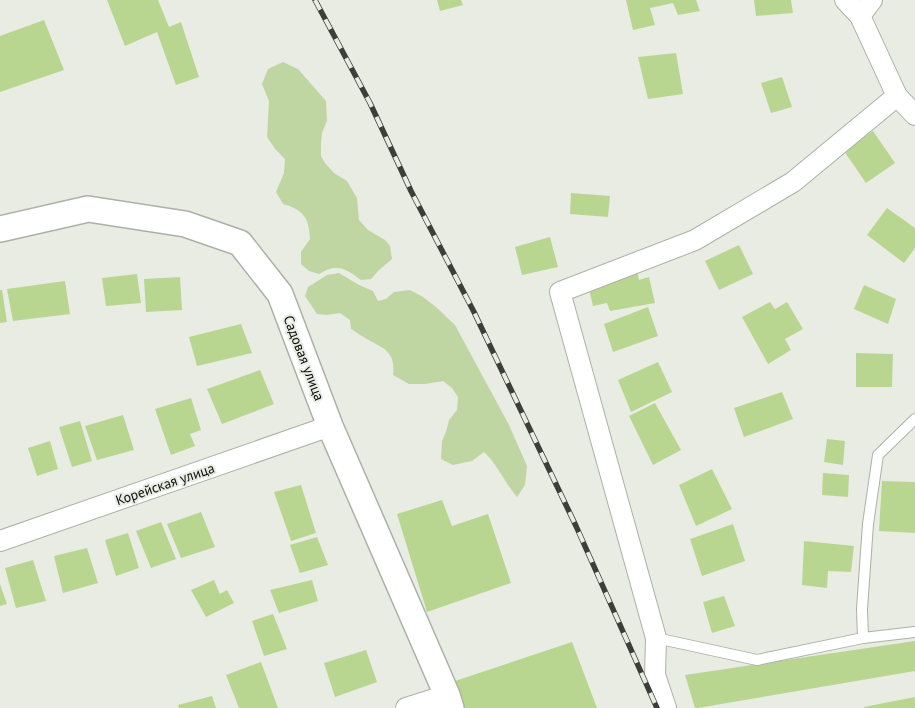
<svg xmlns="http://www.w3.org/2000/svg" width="915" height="708" font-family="'PT Sans',sans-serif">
<rect width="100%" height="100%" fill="#e8ece3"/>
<g fill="#c0d6a2">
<path d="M283 62 298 69 326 101 327 121 322 133 321 144V156L325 163 334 173 347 181 357 198 359 220 368 230 385 240 390 246 392 259 378 271 371 279 361 280C345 268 337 263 319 274L309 271 301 264V252L310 239C309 218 304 210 283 204L276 192 284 173 285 159 276 150 267 137 269 101 262 84 268 69Z"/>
<path d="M339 273 359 285 373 291 378 301 386 299 394 292 410 290 423 297 436 307 455 325 509 425 527 466 525 485 517 497C504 482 498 465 484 452L472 461 453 465 441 459 442 441 446 432 449 420 457 410 458 397 452 388 443 381 425 384H409L393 375C396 350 382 348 365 338 360 335 356 332 351 329L350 320 340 313 327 315 317 314 305 296 308 287 327 275Z"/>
</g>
<g fill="#b9d691">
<path d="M107 0H158L169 27 181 22 199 77 176 85 157 32 125 46Z"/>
<path d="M437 0H461L463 5 440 11Z"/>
<path d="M626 0H696L700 11 678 15 673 3 650 8 655 25 633 30Z"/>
<path d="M754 0H791L793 13 756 16Z"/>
<path d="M44 20 64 70 0 92V36Z"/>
<path d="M676 53 683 94 648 99 638 57Z"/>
<path d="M782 77 792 107 771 113 761 83Z"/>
<path d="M873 131 895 163 866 183 844 151Z"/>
<path d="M571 193 610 196 608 217 570 214Z"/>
<path d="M887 208 915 228V248L904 263 867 235Z"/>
<path d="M550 237 558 267 522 275 515 247Z"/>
<path d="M739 245 753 274 719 290 705 261Z"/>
<path d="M637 270 639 280 649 277 655 303 610 311 607 303 593 306 588 285Z"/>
<path d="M137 274 141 303 106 306 102 278Z"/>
<path d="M180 277 182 310 146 312 144 279Z"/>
<path d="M65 281 70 314 13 321 7 289Z"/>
<path d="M864 285 896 299 888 324 854 309Z"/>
<path d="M0 290H2L7 322 0 323Z"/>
<path d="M770 302 775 309 787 302 803 329 785 339 791 350 768 364 742 317Z"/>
<path d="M648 307 658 336 613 352 604 324Z"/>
<path d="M241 324 252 353 197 366 189 337Z"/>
<path d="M856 353 893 354 892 387H856Z"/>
<path d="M658 362 672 392 631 412 618 380Z"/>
<path d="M260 370 274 404 222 424 207 389Z"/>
<path d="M782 392 793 419 744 437 734 408Z"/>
<path d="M191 398 201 430 190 434 195 446 171 455 155 409Z"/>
<path d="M655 403 681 450 653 465 629 416Z"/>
<path d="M123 415 134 450 97 460 85 426Z"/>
<path d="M80 421 92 461 72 467 59 427Z"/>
<path d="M827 439 845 441 843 465 824 462Z"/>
<path d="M50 441 58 469 37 476 28 448Z"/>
<path d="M712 469 732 509 696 526 679 485Z"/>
<path d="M823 473 849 475 848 497 822 495Z"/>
<path d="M882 481 915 482V533L879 531Z"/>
<path d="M301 485 316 533 291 541 274 492Z"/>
<path d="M442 500 452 526 488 514 511 583 427 612 397 514Z"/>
<path d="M201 512 215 547 181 558 167 524Z"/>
<path d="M161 522 176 559 151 568 136 531Z"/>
<path d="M733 524 745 561 702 576 690 539Z"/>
<path d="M128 533 139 568 116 576 105 540Z"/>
<path d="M317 537 328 565 300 573 290 545Z"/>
<path d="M804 541 854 546 851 572 828 571 827 588 802 585Z"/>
<path d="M87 548 98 583 63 593 54 556Z"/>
<path d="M33 560 46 601 16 608 5 568Z"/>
<path d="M214 580 220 594 227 590 234 603 206 617 191 590Z"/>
<path d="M312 580 318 601 279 613 270 590Z"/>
<path d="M0 584 7 604 0 606Z"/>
<path d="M724 596 735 626 712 633 703 602Z"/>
<path d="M273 614 287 649 264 656 252 621Z"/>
<path d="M915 641V671L698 708H695L685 675Z"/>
<path d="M572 642 597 708H457L449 683Z"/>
<path d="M366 650 377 682 335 697 324 663Z"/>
<path d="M261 662 278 708H239L226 675Z"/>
<path d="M212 696 216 708H179L178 705Z"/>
<path d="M915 697V708H864V707Z"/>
</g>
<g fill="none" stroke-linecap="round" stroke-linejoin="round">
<defs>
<g id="service">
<path d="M656 638 757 660 863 638 915 632"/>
<path d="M863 638 862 609 868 524 878 455 915 419"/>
</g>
<g id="minor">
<path d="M845 0 860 16 897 96 915 115"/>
<path d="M860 16 872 0"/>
<path d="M0 541 330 426"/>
<path d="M406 708 447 695"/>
<path d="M666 708 655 675 656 638 560 292 695 240 793 182 897 96"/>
</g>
<path id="tertiary" d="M0 229 88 209 185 224 240 243 280 294 330 426 447 695 451 708"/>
</defs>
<use href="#service" stroke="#acb1a7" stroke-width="12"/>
<use href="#minor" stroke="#acb1a7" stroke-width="22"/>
<use href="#tertiary" stroke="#acb1a7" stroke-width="28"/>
<use href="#service" stroke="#fff" stroke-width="10"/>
<use href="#minor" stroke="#fff" stroke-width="20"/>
<use href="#tertiary" stroke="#fff" stroke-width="25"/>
<defs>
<path id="rail" d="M315 0 370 103 411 191 474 312 576 526 657 708"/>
</defs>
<use href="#rail" stroke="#3d3e3a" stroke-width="5.5"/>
<use href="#rail" stroke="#e8ece3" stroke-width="4" stroke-dasharray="11" stroke-linecap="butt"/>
</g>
<g text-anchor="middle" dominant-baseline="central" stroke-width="4" stroke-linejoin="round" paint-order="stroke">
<g font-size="14" fill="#0b0c09" stroke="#e8ece3">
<text transform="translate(304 358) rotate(69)">Садовая улица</text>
<text transform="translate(165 484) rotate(-19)">Корейская улица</text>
</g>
</g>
</svg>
